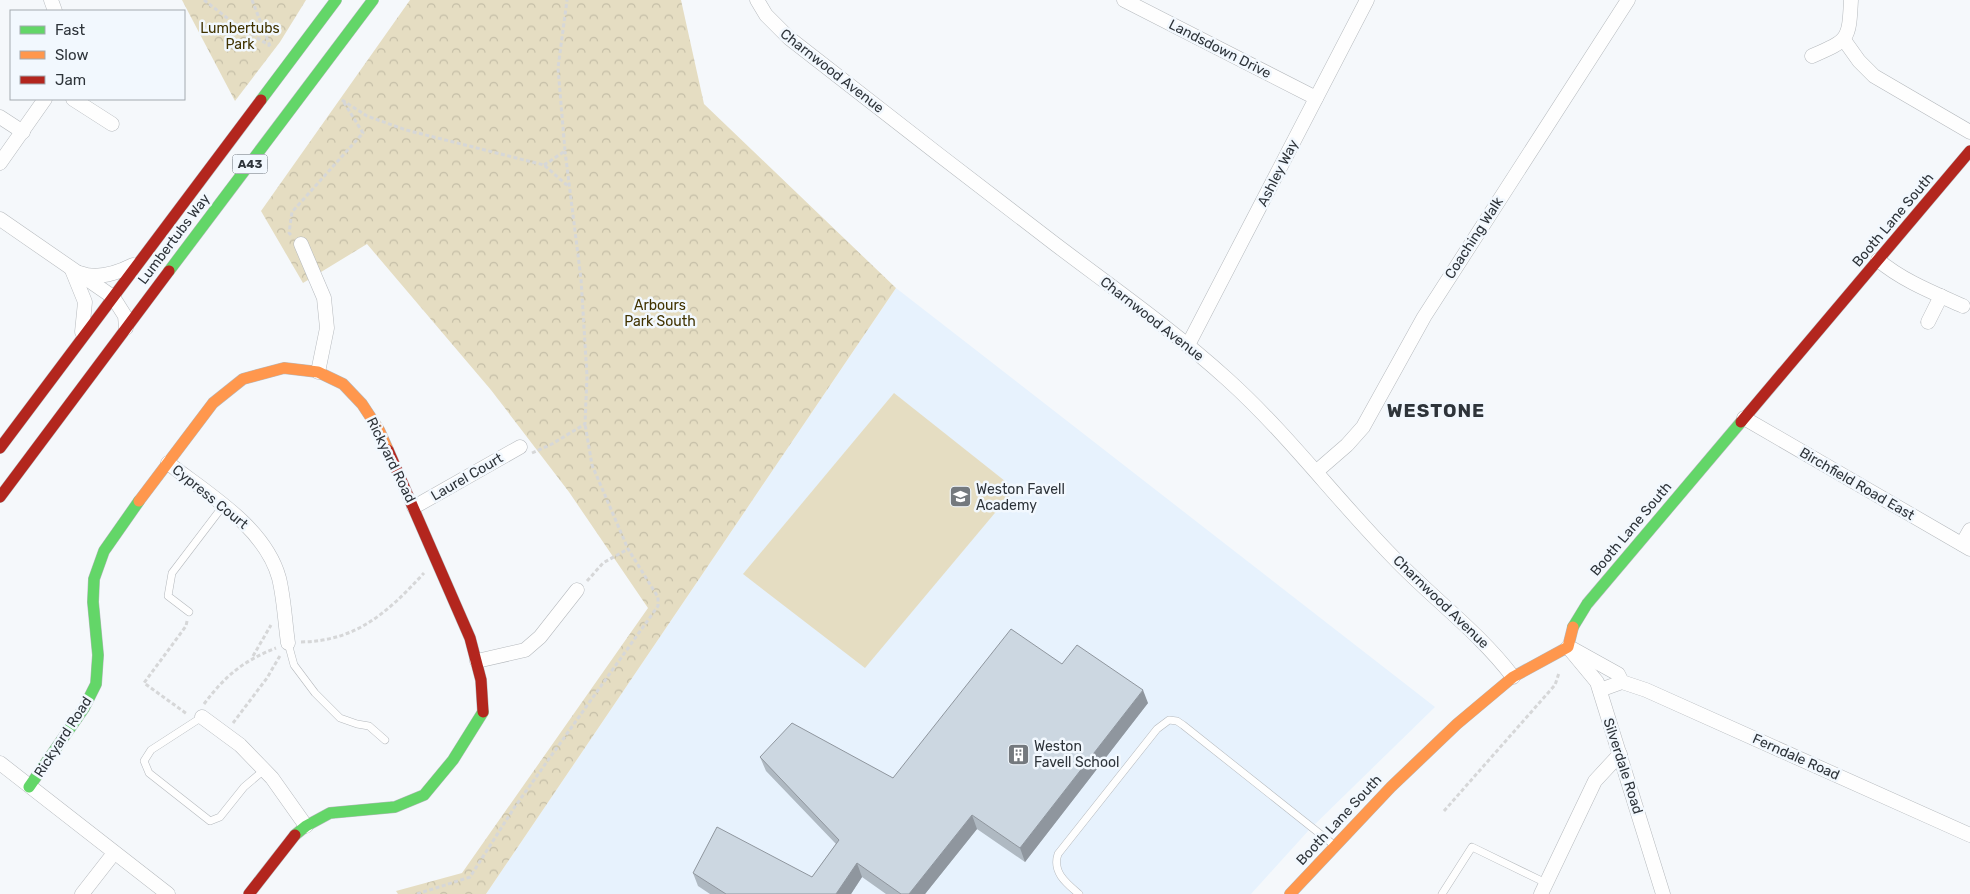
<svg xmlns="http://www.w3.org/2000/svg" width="1970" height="894" font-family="Rubik,sans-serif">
<defs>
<pattern id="park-crowns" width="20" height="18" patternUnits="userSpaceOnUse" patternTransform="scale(1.25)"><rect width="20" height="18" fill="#e5ddc2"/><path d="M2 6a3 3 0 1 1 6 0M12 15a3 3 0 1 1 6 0" fill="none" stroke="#c5bea7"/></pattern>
</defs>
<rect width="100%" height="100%" fill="#f5f8fb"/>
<path fill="#e7f2fd" d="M896 288 1435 707 1309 830 1251 894H486Z"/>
<g fill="url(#park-crowns)">
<path d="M182 0H306L280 42 235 101Z"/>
<path d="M410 0H681L704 104 896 288 486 894H398L396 891 462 873 648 608 569 492 491 390 367 244 303 283 261 211Z"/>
</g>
<path fill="#e5ddc2" d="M894 393 1015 489 865 668 743 574Z"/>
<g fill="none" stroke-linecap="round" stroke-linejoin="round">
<defs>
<g id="lane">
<path d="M189 612 168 596 172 573 223 506"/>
<path d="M288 643 294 665 315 693 340 718 357 724 369 726 385 740"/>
<path d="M202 717 151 750 144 761 149 773 210 821 220 817 244 787 264 770"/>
<path d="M1079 894C1066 883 1052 872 1058 854L1157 729 1169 720 1177 721 1183 725 1334 845"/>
<path d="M1442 894 1472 847 1546 883"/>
</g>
<g id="street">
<path d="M51 0 55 11"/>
<path d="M757 0 766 15 789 38C877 107 966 176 1055 244 1113 288 1173 330 1227 379 1288 434 1336 499 1393 557 1432 598 1479 632 1513 677"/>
<path d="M1124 0 1316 98"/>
<path d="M1844 40 1859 61 1874 76 1970 132"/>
<path d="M1812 56C1849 40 1849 40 1851 0"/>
<path d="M73 99 112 124"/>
<path d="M0 117 23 132"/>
<path d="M0 163 45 99"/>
<path d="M0 219 113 297 125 316 126 328"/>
<path d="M301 244 324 298 327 328 318 372"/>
<path d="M1878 260C1903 281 1934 293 1963 306"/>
<path d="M72 270 85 302 82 332"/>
<path d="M80 273C98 280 117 273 133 265"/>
<path d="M1928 322 1941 296"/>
<path d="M1188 345 1367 0"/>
<path d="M1744 418 1970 549"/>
<path d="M168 463C208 494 265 527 279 578 284 598 285 622 288 643"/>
<path d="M1317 471 1347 445 1363 427 1424 317 1628 0"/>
<path d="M414 507 520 447"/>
<path d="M1962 544 1970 530"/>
<path d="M1568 647 1597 682 1663 894"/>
<path d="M1573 649 1618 674 1622 682"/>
<path d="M477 661 525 650 540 637 577 590"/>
<path d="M1600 690 1622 682 1646 690 1970 835"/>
<path d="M202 717 240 745 272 778 306 826"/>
<path d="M0 763 168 894"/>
<path d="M82 894 114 853"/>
<path d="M1541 894 1595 781 1620 754"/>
</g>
<g id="fast">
<path d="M261 100 336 0"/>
<path d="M169 271 373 0"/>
<path d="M1573 627 1587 604 1741 422"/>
<path d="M29 787 84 708 96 684 98 655 93 602 94 579 104 551 139 501"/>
<path d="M295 835 306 826 330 813 395 807 424 795 453 760 483 712"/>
</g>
<g id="slow">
<path d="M139 501 213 403 243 379 284 368 318 372 343 384 362 404 379 430 388 450"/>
<path d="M1290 894 1391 787 1457 724 1513 677 1568 647 1573 627"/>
</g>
<g id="jam">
<path d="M1741 422 1970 151"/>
<path d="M0 448 261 100"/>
<path d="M388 450 470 638 481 680 483 712"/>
<path d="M0 497 169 271"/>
<path d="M249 894 295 835"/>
</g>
</defs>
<use href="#lane" stroke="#b5b9bd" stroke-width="8"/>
<use href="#street" stroke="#b5b9bd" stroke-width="15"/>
<use href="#fast" stroke="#b5b9bd" stroke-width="12"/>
<use href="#slow" stroke="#b5b9bd" stroke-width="12"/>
<use href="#jam" stroke="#b5b9bd" stroke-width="12"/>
<g stroke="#d6d7d8" stroke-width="3" stroke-dasharray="4 2.5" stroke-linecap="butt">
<path d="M204 0 231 21 270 46"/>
<path d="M252 0 270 46"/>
<path d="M342 100 367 116 406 130 544 165 569 187"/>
<path d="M544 165 565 151 558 68 567 0"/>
<path d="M291 235 289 233 292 212 363 133 343 101"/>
<path d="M532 453 552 444 585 424 587 376 581 279 565 151"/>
<path d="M587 581 603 563 628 549"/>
<path d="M187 621 186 626 144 683 187 714"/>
<path d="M301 642C357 641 388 612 424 573"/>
<path d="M253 656 271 625"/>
<path d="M204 704C225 676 243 661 276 648"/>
<path d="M233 723 267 678 281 654"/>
<path d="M1444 811 1555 685 1559 673"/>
<path d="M417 894 470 877 514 808 658 606V597L628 549 592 465 585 424"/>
</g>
<use href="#lane" stroke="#fefefe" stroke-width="7"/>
<use href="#street" stroke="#fefefe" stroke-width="14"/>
<use href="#fast" stroke="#63d668" stroke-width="11"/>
<use href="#slow" stroke="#ff974d" stroke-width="11"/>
<use href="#jam" stroke="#b3261e" stroke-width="11"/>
</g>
<path fill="#afb9c2" d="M1062 664 1148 703 1025 862 977 829 925 894H886L862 877 851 894H710L698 886 693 873 812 877 836 844 766 771 760 757 893 778Z"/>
<g fill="#8f969e">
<path d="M1143 690 1148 703 1025 862 1020 848Z"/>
<path d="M972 815 977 829 925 894H909Z"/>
<path d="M857 863 862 877 851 894H836Z"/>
</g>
<path fill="#ccd7e1" stroke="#8f969e" d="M1011 629 1062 664 1077 645 1143 690 1020 848 972 815 909 894H901L857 863 836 894H726L693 873 717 827 812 877 839 840 760 757 792 723 893 778Z"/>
<defs>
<symbol id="school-square" viewBox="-11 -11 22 22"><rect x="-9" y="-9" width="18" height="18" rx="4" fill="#74797e" stroke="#f2f8fe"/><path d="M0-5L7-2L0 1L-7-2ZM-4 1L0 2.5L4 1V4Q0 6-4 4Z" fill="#fff"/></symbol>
<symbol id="building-square" viewBox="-11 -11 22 22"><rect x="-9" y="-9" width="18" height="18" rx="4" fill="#74797e" stroke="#f2f8fe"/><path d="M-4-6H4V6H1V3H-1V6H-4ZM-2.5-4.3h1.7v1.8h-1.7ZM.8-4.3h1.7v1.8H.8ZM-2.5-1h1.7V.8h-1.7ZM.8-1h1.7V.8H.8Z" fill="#fff"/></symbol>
</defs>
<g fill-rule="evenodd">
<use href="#school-square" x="948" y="484" width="25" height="25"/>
<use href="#building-square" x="1006" y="742" width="25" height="25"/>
</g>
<g text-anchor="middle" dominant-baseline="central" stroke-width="5" stroke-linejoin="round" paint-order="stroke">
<rect fill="#f2f8fe" stroke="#696f75" stroke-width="1" x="232.5" y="154.5" width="35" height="19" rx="4"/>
<g font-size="12" font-weight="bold" fill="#2e343a">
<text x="250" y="164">A43</text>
</g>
<g font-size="14" fill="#413300" stroke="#f2f8fe">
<text x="240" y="28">Lumbertubs<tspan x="240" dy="16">Park</tspan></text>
<text x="660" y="305">Arbours<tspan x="660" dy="16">Park South</tspan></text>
</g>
<g font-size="14" fill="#2e343a" stroke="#f2f8fe">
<text transform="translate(1220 49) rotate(27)">Landsdown Drive</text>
<text transform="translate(832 71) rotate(38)">Charnwood Avenue</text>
<text transform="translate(1278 173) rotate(-63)">Ashley Way</text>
<text transform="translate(1893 220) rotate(-50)">Booth Lane South</text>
<text transform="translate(1474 238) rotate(-57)">Coaching Walk</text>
<text transform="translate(174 239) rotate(-53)">Lumbertubs Way</text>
<text transform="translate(1152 319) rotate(38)">Charnwood Avenue</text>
<text transform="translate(391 460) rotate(64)">Rickyard Road</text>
<text transform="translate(467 477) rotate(-30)">Laurel Court</text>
<text transform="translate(1857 484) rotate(30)">Birchfield Road East</text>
<text transform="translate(210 497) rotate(39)">Cypress Court</text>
<text transform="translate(1631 529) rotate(-50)">Booth Lane South</text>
<text transform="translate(1441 602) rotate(44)">Charnwood Avenue</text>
<text transform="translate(63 737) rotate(-57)">Rickyard Road</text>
<text transform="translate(1796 757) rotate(24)">Ferndale Road</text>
<text transform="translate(1623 766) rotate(72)">Silverdale Road</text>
<text transform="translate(1339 820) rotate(-47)">Booth Lane South</text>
</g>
<g font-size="14" fill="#2e343a" stroke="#f2f8fe" text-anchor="start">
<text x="976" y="489">Weston Favell<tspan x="976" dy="16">Academy</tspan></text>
<text x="1034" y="746">Weston<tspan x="1034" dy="16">Favell School</tspan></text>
</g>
<g font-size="19" font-weight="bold" letter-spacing="1" fill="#2e343a" stroke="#f2f8fe">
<text x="1436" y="410">WESTONE</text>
</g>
</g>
<rect x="10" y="10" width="175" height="90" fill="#f2f8fe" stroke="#a4aab0"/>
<rect x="20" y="26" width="25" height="8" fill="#63d668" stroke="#a4aab0"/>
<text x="55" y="35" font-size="15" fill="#2e343a">Fast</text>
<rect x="20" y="51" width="25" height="8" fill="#ff974d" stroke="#a4aab0"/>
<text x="55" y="60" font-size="15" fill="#2e343a">Slow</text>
<rect x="20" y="76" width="25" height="8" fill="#b3261e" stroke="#a4aab0"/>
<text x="55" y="85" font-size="15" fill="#2e343a">Jam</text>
</svg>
